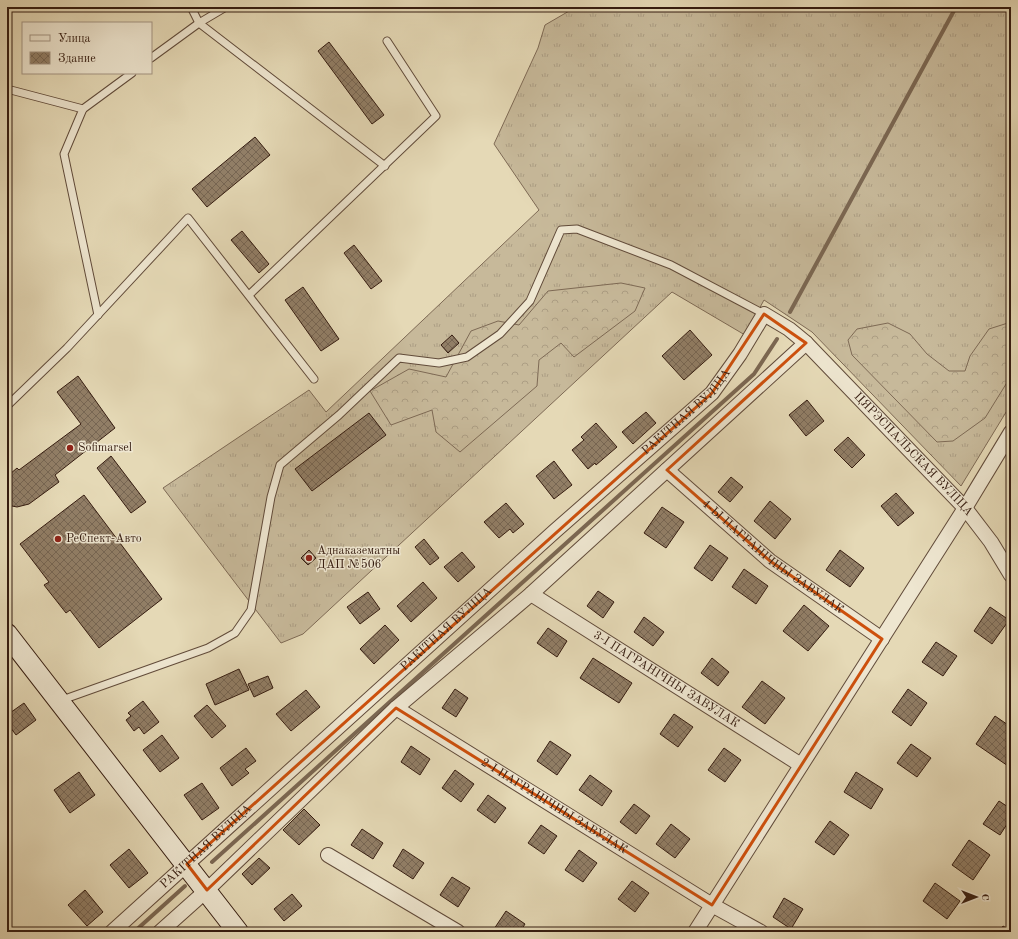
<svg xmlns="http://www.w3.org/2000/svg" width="1018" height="939" font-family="'Old Standard TT',serif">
<defs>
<pattern id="grass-tufts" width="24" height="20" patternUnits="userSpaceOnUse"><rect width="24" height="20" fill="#c7b99a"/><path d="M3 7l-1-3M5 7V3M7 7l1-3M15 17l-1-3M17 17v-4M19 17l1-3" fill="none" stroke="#ac9e84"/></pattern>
<pattern id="forest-crowns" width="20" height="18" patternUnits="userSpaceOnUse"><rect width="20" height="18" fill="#c7b99a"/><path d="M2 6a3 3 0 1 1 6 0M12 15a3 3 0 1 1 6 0" fill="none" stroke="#ac9e84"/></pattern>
<pattern id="building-cross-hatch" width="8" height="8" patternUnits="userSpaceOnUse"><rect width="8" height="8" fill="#917e66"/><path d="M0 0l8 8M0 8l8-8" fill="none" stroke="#776653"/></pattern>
</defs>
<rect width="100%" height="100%" fill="#e5d9b6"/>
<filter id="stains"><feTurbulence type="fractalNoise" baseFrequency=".005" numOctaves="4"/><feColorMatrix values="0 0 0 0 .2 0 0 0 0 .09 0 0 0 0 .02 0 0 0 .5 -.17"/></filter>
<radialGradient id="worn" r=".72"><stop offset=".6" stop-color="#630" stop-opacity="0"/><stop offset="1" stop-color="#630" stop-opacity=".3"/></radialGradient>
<path fill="url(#grass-tufts)" stroke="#7e6a55" d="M576 7H1011V404L961 486 812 332 764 300 745 335 672 292 303 634 281 643 163 488 309 390 326 412 539 210 494 144 538 48 545 25Z"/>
<g fill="url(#forest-crowns)" stroke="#7e6a55">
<path d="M621 283 645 288 635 311 574 357 561 343 539 360 537 386 460 452 436 432 432 410 391 425 370 391 409 369 446 377 471 331 498 321 519 325 548 291Z"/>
<path d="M1011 322V376L985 418 953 441 937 442 852 355 848 340 857 329 888 323 910 334 927 354 949 371H965L970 356 989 329Z"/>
</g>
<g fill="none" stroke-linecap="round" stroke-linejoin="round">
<g stroke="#7b6752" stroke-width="4">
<path d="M790 312 956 7"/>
<path d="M212 862 754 374 777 339"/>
<path d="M134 932 185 886"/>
</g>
</g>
<g fill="url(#building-cross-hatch)" stroke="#351c10">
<path d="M329 42 384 115 372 124 318 51Z"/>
<path d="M255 137 270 155 207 207 192 189Z"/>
<path d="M242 231 269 264 259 273 231 240Z"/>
<path d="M354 245 382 281 371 289 344 253Z"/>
<path d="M303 287 339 339 321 351 285 300Z"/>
<path d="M690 330 712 355 684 380 662 356Z"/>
<path d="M452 335 459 343 448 353 441 345Z"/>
<path d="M78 376 115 428 55 475 59 482 29 504 17 507 7 505V472L10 474 17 468 19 470 81 424 57 392Z"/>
<path d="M807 400 824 421 806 436 789 415Z"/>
<path d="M646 412 656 423 633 444 622 432Z"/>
<path d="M369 413 386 435 312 491 295 469Z"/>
<path d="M596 423 617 447 596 465 595 463 588 469 572 450 584 440 581 437Z"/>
<path d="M848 437 865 455 852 468 834 450Z"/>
<path d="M111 456 146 502 131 513 97 468Z"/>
<path d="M554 461 572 485 554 499 536 476Z"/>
<path d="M731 477 743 487 730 502 718 492Z"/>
<path d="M896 493 914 513 898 526 881 506Z"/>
<path d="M84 495 162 599 99 648 70 610 66 613 44 585 49 582 20 544Z"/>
<path d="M770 501 791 519 775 539 754 521Z"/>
<path d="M506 503 524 524 513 533 510 529 499 538 484 522Z"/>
<path d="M662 507 684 522 666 548 644 533Z"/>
<path d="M424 539 439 558 430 565 415 547Z"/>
<path d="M710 545 728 558 712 581 694 568Z"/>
<path d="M309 550 316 558 308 565 301 558Z"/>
<path d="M840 550 864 568 850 587 826 570Z"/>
<path d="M462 552 475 567 458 582 444 567Z"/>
<path d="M744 569 768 586 756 604 732 587Z"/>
<path d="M423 582 437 598 411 622 397 606Z"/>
<path d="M598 591 614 602 603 618 587 606Z"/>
<path d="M368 592 380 609 360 624 347 607Z"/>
<path d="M804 605 829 626 808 651 783 631Z"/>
<path d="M990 607 1009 620 992 644 974 631Z"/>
<path d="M644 617 664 632 653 646 634 632Z"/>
<path d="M385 625 399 640 374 664 360 649Z"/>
<path d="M548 628 567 641 557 657 537 643Z"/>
<path d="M936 642 957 656 943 676 922 662Z"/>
<path d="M593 658 632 683 619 703 580 678Z"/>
<path d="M712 658 729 672 718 686 701 673Z"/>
<path d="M239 669 249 690 215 705 206 684Z"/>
<path d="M268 676 273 688 254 697 248 684Z"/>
<path d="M762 681 785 698 765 724 742 707Z"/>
<path d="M455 689 468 698 456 717 442 708Z"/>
<path d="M908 689 927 703 911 726 892 712Z"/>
<path d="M306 690 320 707 291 731 276 714Z"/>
<path d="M143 701 159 722 144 734 139 727 134 731 126 720 131 716 128 713Z"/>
<path d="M24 703 36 720 16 735 7 723V715Z"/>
<path d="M207 705 226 726 212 738 194 716Z"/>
<path d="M674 714 693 727 678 747 660 734Z"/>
<path d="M995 716 1011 727V768L976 744Z"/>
<path d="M162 735 179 758 160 772 143 750Z"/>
<path d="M550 741 571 755 557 775 537 761Z"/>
<path d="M911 744 931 758 917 777 897 763Z"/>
<path d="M411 746 430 759 420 775 401 762Z"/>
<path d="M246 748 256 761 245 769 249 773 232 786 220 768Z"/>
<path d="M724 748 741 760 725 782 708 770Z"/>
<path d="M455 770 474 784 461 802 442 788Z"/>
<path d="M79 772 95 795 70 813 54 790Z"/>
<path d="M856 772 883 789 871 809 844 792Z"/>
<path d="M590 775 612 791 602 806 579 790Z"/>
<path d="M202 783 219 808 202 820 184 795Z"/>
<path d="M488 795 506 808 495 823 477 810Z"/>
<path d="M999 801 1011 809V818L1000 835 983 824Z"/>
<path d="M634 804 650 816 636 834 620 822Z"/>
<path d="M304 809 320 825 299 845 283 830Z"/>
<path d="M830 821 849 835 834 855 815 842Z"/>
<path d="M671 824 690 839 675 858 656 844Z"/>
<path d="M541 825 557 836 544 854 528 843Z"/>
<path d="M362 829 383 843 373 859 351 845Z"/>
<path d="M969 840 990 855 973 880 952 865Z"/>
<path d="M129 849 148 873 129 888 110 865Z"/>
<path d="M403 849 424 863 413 879 393 866Z"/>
<path d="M579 850 597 863 583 882 565 870Z"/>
<path d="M259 858 270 868 252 885 242 874Z"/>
<path d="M452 877 470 888 458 907 440 895Z"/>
<path d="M632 881 649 893 635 912 618 899Z"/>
<path d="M935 883 960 901 947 919 923 901Z"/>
<path d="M85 890 103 912 87 926 68 905Z"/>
<path d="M292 894 302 906 284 921 274 909Z"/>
<path d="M784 898 803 909 791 929 773 917Z"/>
<path d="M506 911 525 924 520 932H499L494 929Z"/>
<path d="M1003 926 1011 931V932H999Z"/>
</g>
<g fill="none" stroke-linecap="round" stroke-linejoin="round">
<defs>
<g id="lane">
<path d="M191 7 199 23 226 7"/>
<path d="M151 58 199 23 385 166"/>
<path d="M7 89 83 109"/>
<path d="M249 295 436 116 387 41"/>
<path d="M98 315 64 154 83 109 132 73"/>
<path d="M7 406 67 348 188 218 314 379"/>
<path d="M62 700 208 648 235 633 251 610 271 497 280 465 339 415 399 358 439 363 467 357 500 334 530 301 561 230 577 229 671 265 764 314"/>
</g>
<g id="street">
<path id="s1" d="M667 470 770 561 882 639"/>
<path id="s2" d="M531 594 801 765"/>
<path id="s3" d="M396 708 712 905 761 932"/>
<path d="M328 855 458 932"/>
<path id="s4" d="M112 932 555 531 712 393 740 354 764 314 789 329 806 343 965 508 991 542 1011 575"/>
<path d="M160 932 207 890 396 708 531 594 806 343"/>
<path d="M695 932 965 508 1011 432"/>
</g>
<path id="secondary" d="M7 634 238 932"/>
</defs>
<use href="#lane" stroke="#614b3a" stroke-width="9"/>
<use href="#street" stroke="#614b3a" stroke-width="16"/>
<use href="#secondary" stroke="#351c10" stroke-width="22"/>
<use href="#lane" stroke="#eee6d0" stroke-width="7"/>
<use href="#street" stroke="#eee6d0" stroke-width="14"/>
<use href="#secondary" stroke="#eee6d0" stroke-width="20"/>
</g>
<path fill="none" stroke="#cd500d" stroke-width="3" stroke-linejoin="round" d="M764 314 806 343 667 470 770 561 882 639 712 905 396 708 207 890 187 864 712 393Z"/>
<g fill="#8f2418" stroke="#eee6d0" stroke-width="1.5">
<circle cx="70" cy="448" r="4"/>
<circle cx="58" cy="539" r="4"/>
<circle cx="309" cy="558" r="4"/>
</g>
<g text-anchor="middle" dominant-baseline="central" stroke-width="3" stroke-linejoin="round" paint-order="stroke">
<g font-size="12" fill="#351c10" stroke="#eee6d0">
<text stroke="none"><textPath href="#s4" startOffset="775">РАКІТНАЯ ВУЛІЦА</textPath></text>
<text stroke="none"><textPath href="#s4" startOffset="1107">ЦЯРЭСПАЛЬСКАЯ ВУЛІЦА</textPath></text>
<text stroke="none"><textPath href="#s1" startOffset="137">4-Ы ПАГРАНІЧНЫ ЗАВУЛАК</textPath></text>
<text stroke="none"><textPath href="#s4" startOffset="451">РАКІТНАЯ ВУЛІЦА</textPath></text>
<text stroke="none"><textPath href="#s2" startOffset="160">3-І ПАГРАНІЧНЫ ЗАВУЛАК</textPath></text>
<text stroke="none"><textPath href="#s3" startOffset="186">2-І ПАГРАНІЧНЫ ЗАВУЛАК</textPath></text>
<text stroke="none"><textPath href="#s4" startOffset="127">РАКІТНАЯ ВУЛІЦА</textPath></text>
</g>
<g font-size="12" fill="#351c10" stroke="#eee6d0" text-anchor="start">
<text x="78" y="448">Sofimarsel</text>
<text x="66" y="539">РеСпект-Авто</text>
<text x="317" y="551">Аднаказематны<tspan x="317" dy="14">ДАП №506</tspan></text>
</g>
</g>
<rect width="1018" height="939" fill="none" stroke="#e5d9b6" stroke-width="24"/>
<rect x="8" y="8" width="1002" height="923" fill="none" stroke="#351c10" stroke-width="2"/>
<rect x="12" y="12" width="994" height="915" fill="none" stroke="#351c10"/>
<rect x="22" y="22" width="130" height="52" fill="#eee6d0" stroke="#a49583"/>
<rect x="30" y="35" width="20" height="6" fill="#eee6d0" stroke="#a49583"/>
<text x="58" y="42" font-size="12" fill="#351c10">Улица</text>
<rect x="30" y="52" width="20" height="12" fill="url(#building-cross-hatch)" stroke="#a49583"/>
<text x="58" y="62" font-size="12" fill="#351c10">Здание</text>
<g transform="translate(976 897) rotate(90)" stroke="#eee6d0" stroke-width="3" paint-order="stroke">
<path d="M0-3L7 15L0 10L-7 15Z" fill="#351c10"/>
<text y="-6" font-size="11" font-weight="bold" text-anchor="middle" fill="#351c10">С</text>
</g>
<rect width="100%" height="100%" filter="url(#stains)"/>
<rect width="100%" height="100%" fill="url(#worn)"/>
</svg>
